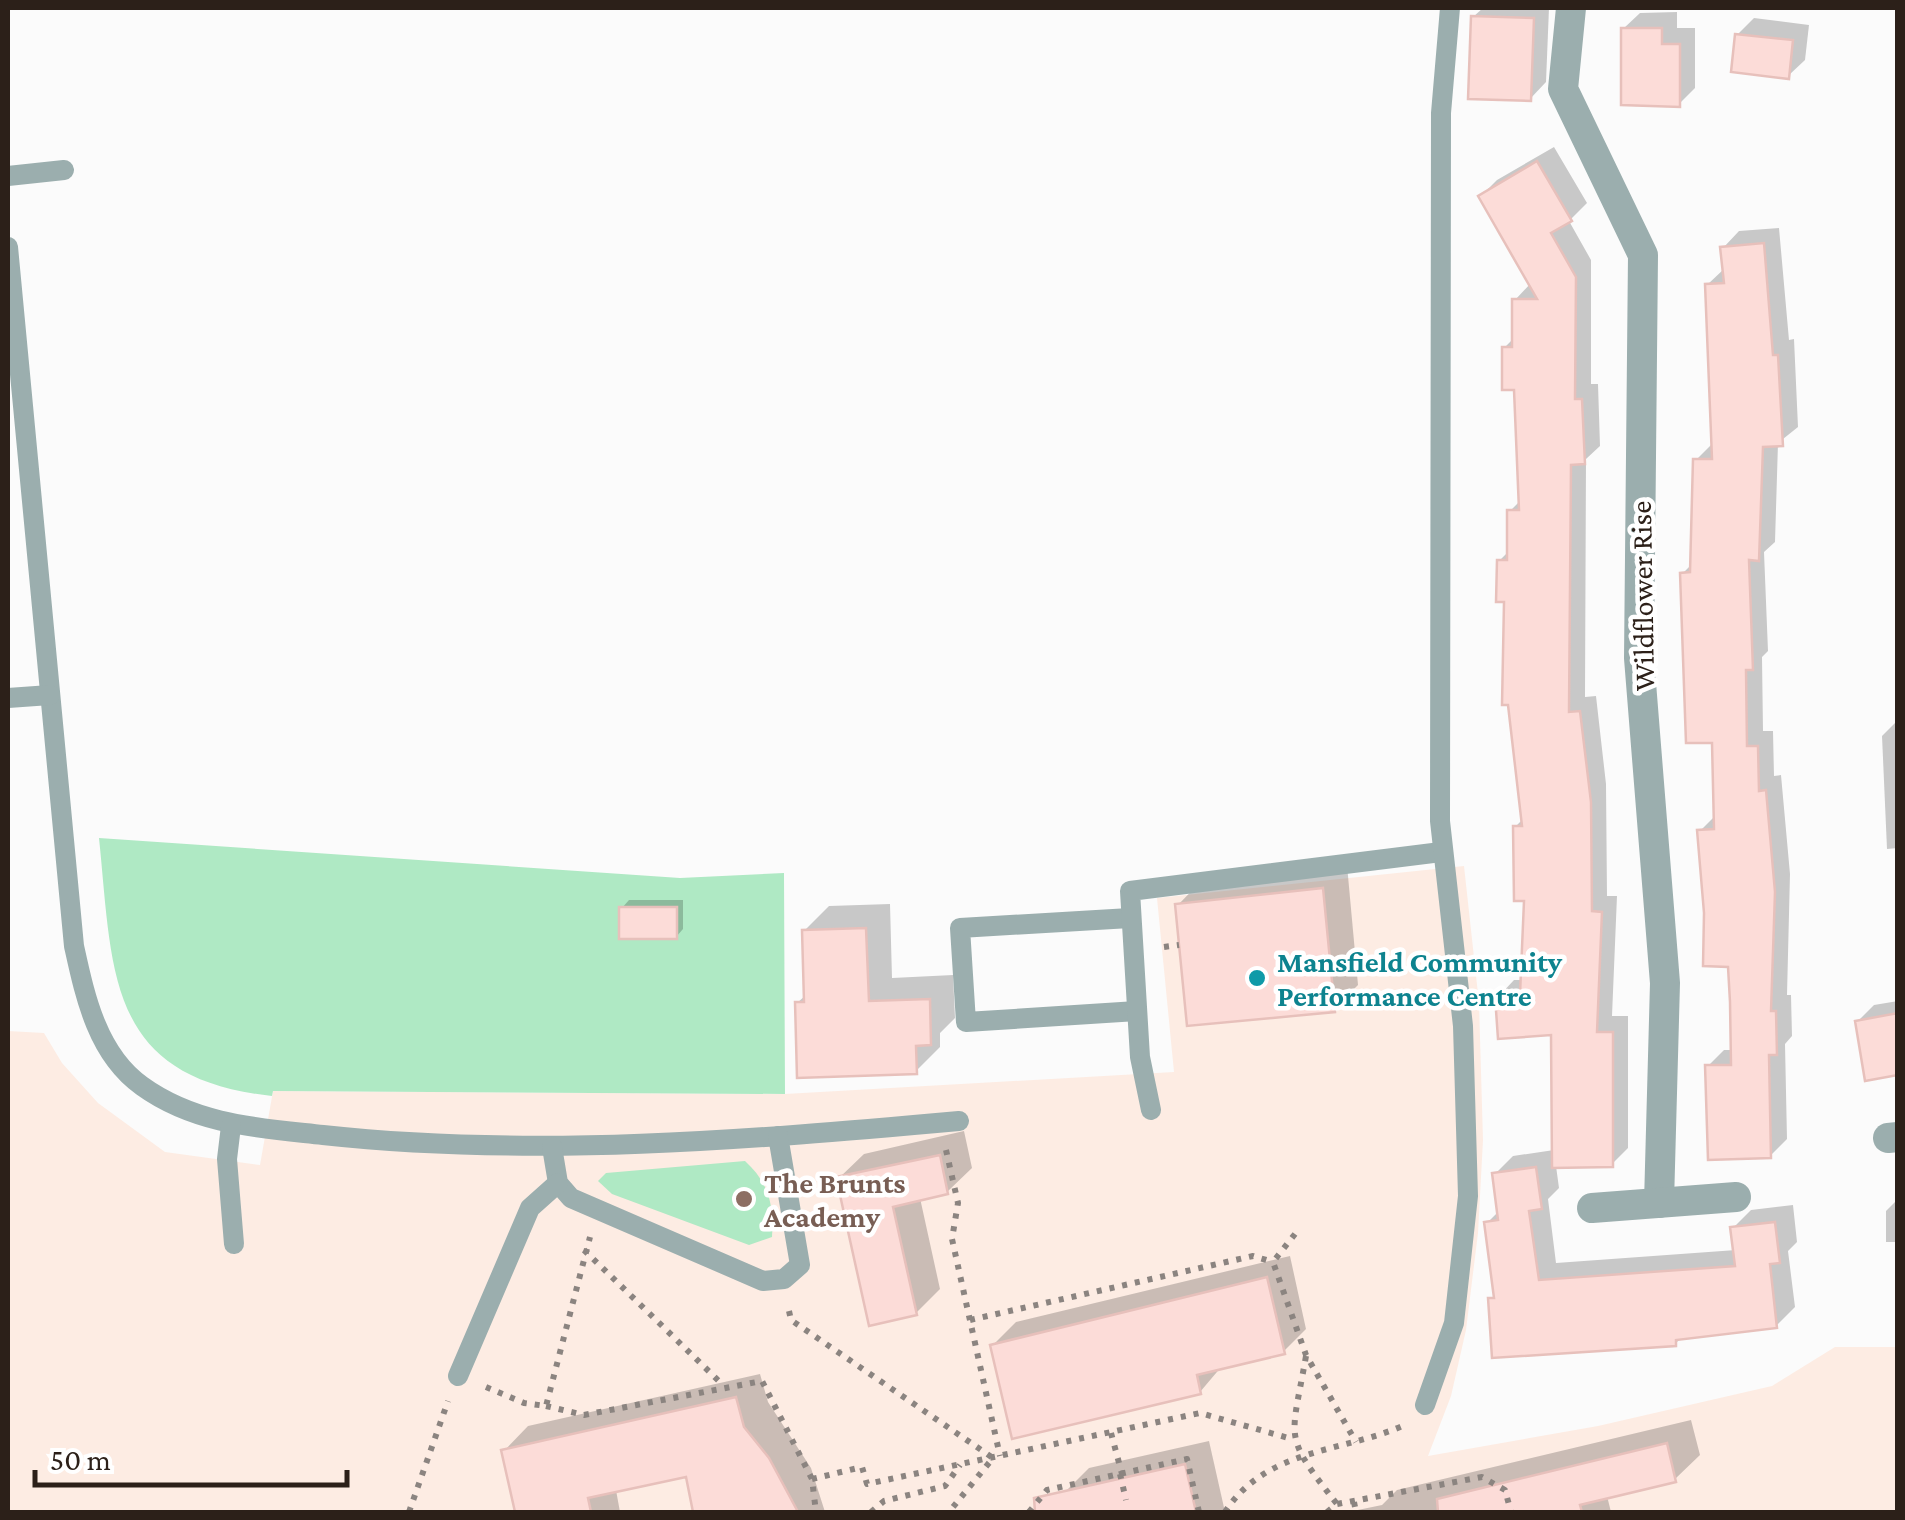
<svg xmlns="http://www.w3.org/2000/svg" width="1905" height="1520" font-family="'Crimson Pro',serif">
<rect width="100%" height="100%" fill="#fbfbfb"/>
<path fill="#fdece3" d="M1464 866 1479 1003 1483 1140 1478 1233 1466 1330 1451 1396 1428 1456 1598 1426 1772 1386 1835 1347H1897V1512H8V1031L44 1033 62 1063 98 1103 165 1152 260 1165 273 1091 785 1094 1174 1072 1157 898Z"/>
<g fill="#afe9c4">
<path d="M99 838 680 878 784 873 785 1094 273 1091 272 1096C106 1078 113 974 99 838Z"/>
<path d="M745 1161C769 1183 774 1205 772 1237L749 1245 612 1194 598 1181 606 1173Z"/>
</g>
<g fill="#0003">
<path d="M1483 8H1549L1546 82 1530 99 1473 17Z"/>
<path d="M1677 12V28H1695V88L1679 104 1623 29 1640 13Z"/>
<path d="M1754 18 1809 25 1805 60 1788 76 1737 35Z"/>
<path d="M1554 147 1587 203 1569 221 1591 260V384H1598L1600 446 1586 459 1585 697 1596 696 1606 784 1607 896H1617L1612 1016H1628V1148L1611 1165 1556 1166 1559 1188 1548 1199 1556 1263 1736 1250 1733 1228 1751 1210 1793 1205 1797 1242 1788 1251 1795 1307 1776 1326 1682 1337 1675 1344 1491 1299 1496 1294 1487 1223 1499 1211 1495 1174 1513 1156 1554 1150 1553 1032 1498 997 1514 980H1523L1526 899 1515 827 1524 818 1499 561 1510 550V511L1521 500 1517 387 1504 348 1514 338 1515 300 1531 283 1481 196 1497 180Z"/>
<path d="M1779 228 1789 340 1794 339 1798 427 1778 443 1775 542 1764 552 1768 651 1762 657 1763 731H1773L1774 776 1781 775 1790 874 1787 995H1791L1792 1036 1785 1044 1787 1139 1770 1156 1708 1066 1724 1050H1733L1730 964 1707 913 1700 831 1716 815 1715 740 1682 574 1693 563 1696 460 1712 444 1707 285 1725 268 1723 248 1739 231Z"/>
<path d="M1898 720V848L1887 849 1882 736Z"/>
<path d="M1347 865 1358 985 1334 1009 1178 905 1202 880Z"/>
<path d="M629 900H683V929L676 937 622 908Z"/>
<path d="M890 904 892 978 953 975 955 1018 940 1033V1047L916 1071 797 1003 806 995 804 931 829 906Z"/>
<path d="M1898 1001V1072L1857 1022 1874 1005Z"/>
<path d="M964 1131 972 1168 947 1192 920 1198 940 1289 916 1313 839 1178 864 1154Z"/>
<path d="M1898 1199V1242H1886V1211Z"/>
<path d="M1290 1256 1306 1329 1283 1352 1222 1366 1200 1392 993 1345 1016 1322Z"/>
<path d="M760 1374 768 1402 811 1468 825 1512H696L688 1474 616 1490 620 1512H517L504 1451 528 1426Z"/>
<path d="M1691 1420 1700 1455 1675 1479 1607 1496 1611 1512H1348L1382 1505 1397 1490Z"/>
<path d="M1209 1441 1225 1512H1068L1064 1493 1089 1468Z"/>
</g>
<g fill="#fcdcd8" stroke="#e7c0bb" stroke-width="2.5">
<path d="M1471 16 1534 18 1531 101 1468 99Z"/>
<path d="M1621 28H1662V44H1680V107L1621 105Z"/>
<path d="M1735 34 1793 40 1789 79 1731 72Z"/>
<path d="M1537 161 1572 221 1551 233 1576 277 1575 399H1582L1585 464 1571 465 1569 712 1580 711 1591 802 1592 911 1602 912 1597 1032H1613V1167L1552 1168 1551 1035 1498 1039 1495 996 1520 994 1524 901H1514L1513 826H1522L1508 705H1502L1504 602H1496L1497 560H1507V510H1519L1514 390H1502V347H1512V299H1537L1478 196Z"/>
<path d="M1764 243 1773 355H1778L1783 446 1763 447 1759 561 1749 560 1753 670H1746L1747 746H1758L1759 791 1766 790 1775 892 1771 1011H1776L1777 1055H1769L1771 1158 1708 1160 1705 1065H1731L1730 1002 1728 967 1703 966 1704 913 1697 830 1714 829 1712 743H1686L1680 573 1690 572 1693 459H1712L1705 284 1724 283 1720 247Z"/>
<path d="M1323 888 1335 1012 1187 1026 1175 904Z"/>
<rect x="619" y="907" width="58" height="32"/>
<path d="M866 928 869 1001 930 999 931 1045 916 1046 917 1074 797 1078 795 1002H804L802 930Z"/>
<path d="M1898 1013V1075L1865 1081 1855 1021Z"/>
<path d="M940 1155 948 1194 893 1207 917 1315 869 1326 836 1177Z"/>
<path d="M1536 1167 1542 1209 1529 1211 1539 1280 1735 1266 1730 1227 1775 1222 1780 1263 1770 1264 1777 1328 1676 1340V1346L1492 1358 1488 1298H1494L1484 1222 1498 1220 1492 1173Z"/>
<path d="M1267 1277 1285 1354 1197 1375 1201 1394 1012 1439 990 1345Z"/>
<path d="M736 1397 744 1427 769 1458 798 1512H693L686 1477 588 1498 591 1512H515L501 1450Z"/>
<path d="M1667 1443 1676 1482 1580 1505 1582 1512H1438L1437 1499Z"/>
<path d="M1185 1464 1196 1512H1035L1034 1498Z"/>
</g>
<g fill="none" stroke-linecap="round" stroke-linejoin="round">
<g stroke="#8b8480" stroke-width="6" stroke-dasharray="5 8" stroke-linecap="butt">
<path d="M1164 947 1179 945"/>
<path d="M946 1150 958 1203 952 1239 1000 1456"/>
<path d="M1295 1234 1273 1262 1306 1355 1356 1442"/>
<path d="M584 1250 723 1385"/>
<path d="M789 1311 791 1320 993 1458 949 1512"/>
<path d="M970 1320 1253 1256 1273 1262"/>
<path d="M1306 1356C1291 1442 1282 1434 1337 1504"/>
<path d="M486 1387 524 1403 546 1406 590 1237"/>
<path d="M546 1406 584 1415 762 1381 812 1479 816 1512"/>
<path d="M1111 1433 1122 1474"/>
<path d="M1120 1474 1126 1500"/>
<path d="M812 1479 862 1467 867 1484 1200 1413 1292 1439"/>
<path d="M1354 1502 1356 1512"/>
<path d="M409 1512 448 1401"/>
<path d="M871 1512 884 1501 945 1486 960 1465"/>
<path d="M1029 1512 1047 1490 1187 1459 1199 1512"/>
<path d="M1225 1512C1267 1447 1344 1453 1407 1424"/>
<path d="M1327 1512 1337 1504 1482 1477 1505 1490 1511 1512"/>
</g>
<g stroke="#9baeae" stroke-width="20">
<path d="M8 176 64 170"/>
<path d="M8 247 74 946C85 996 97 1054 142 1086 196 1125 260 1128 323 1135 535 1158 747 1140 959 1121"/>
<path d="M8 698 50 695"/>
<path d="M1130 918 960 928 966 1022 1137 1011"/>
<path d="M1151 1110 1140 1057 1130 891 1441 852"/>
<path d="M231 1126 227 1159 234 1244"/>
<path d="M552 1147 558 1183 571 1198 763 1281 784 1279 800 1265 778 1136"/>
<path d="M458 1376 530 1208 558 1183"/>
<path d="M1425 1405 1454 1323 1468 1196 1463 1026 1440 821 1441 113 1450 8"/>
</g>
<g stroke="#9baeae" stroke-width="30">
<path d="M1571 8 1563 89 1643 255 1639 658 1665 983 1659 1203"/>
<path d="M1888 1138 1898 1137"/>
<path d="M1592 1208 1736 1197"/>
</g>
</g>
<circle fill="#0f9aa8" stroke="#fff" stroke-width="4" cx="1257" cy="978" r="10"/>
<circle fill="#8d6e63" stroke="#fff" stroke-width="4" cx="744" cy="1199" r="10"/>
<g text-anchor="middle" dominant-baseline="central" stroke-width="9" stroke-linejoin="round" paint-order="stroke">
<g font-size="30" fill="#2c2019" stroke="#fff">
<text transform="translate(1642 596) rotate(-91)">Wildflower Rise</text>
</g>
<g font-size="30" font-weight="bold" fill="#0d838f" stroke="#fff" text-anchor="start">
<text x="1277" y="961">Mansfield Community<tspan x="1277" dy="34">Performance Centre</tspan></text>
</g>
<g font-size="30" font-weight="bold" fill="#785e54" stroke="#fff" text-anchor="start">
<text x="764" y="1182">The Brunts<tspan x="764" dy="34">Academy</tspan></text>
</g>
</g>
<rect width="1905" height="1520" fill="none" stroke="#2c2019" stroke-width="20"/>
<path d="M35 1470v15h312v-15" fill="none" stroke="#2c2019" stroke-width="5"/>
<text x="50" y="1470" font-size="30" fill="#2c2019" stroke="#ffffff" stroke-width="8" paint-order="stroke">50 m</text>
</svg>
